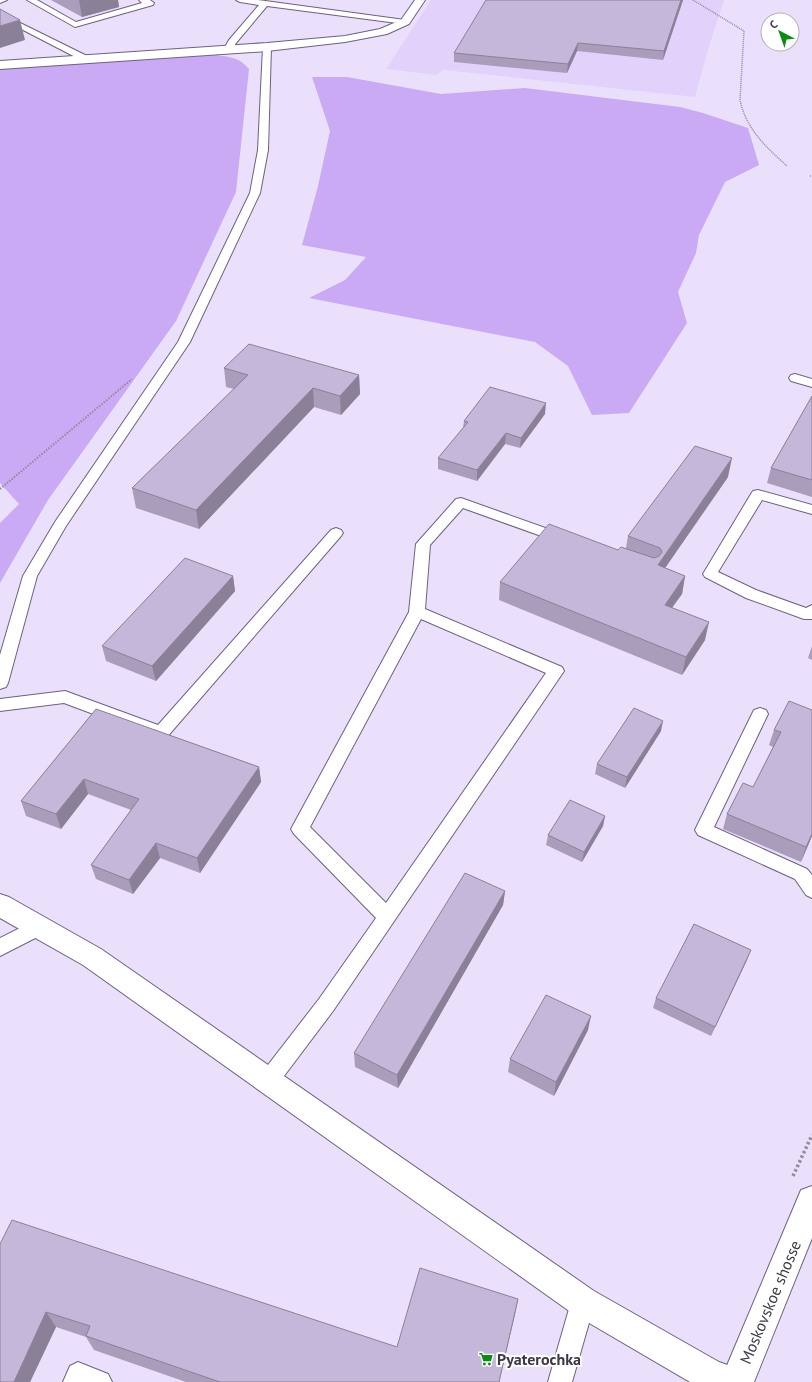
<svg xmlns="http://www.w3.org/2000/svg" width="812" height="1382" font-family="'PT Sans',sans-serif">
<rect width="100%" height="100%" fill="#ebe0fc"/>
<path fill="#e2d1fa" d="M431 0H724L707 53 695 97 444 70 436 75 386 69Z"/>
<g fill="#caaaf4">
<path d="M215 55C230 57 239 57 249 69L236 192 176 321 48 500 0 583V523L19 504 0 483V69Z"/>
<path d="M312 77H347L441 94 525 88 680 107 703 113 748 128 759 165 725 182 699 235 696 253 678 292 687 323 629 413 592 415 568 366 535 342 309 298 345 280 366 257 302 245 318 186 330 131Z"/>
</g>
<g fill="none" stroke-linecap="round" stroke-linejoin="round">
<defs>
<g id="service">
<path d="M0 0H7L0 3Z"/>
<path d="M27 0H37L76 22 142 3 139 0H150L154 3 153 5 75 27Z"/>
<path d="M236 0H258L405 20 409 22 405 24 267 6 236 43 231 51 228 52 224 49 229 40 259 5 240 2Z"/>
<path d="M0 13 91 58 92 60 91 62H85L0 18Z"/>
<path d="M267 44 271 47 268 150 260 193 190 342 66 526 37 576 8 683 6 687 0 689V655L23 576 55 522 178 342 250 193 258 150 263 47Z"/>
<path d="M795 374 812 379V387L791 381 789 378 791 375Z"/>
<path d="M758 490 812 505V514L762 500 718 572 756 590 806 608 812 605V619H804L746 598 705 577 703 574 751 494 753 491Z"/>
<path d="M461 498 568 536 570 539 568 542 563 544 558 542 463 508 430 545 425 609 562 667 564 671 333 1011 275 1088 268 1091 261 1088 258 1081 261 1074 319 999 376 918 294 834 291 829 409 612 416 544 456 499ZM421 619 546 673 386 903 310 827Z"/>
<path d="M336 528 341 530 343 533 341 536 167 737 161 739 155 737 64 703 0 711V699L65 691 158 725 331 530Z"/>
<path d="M760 708 766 710 768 714 714 827 807 869 812 875V898L806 895 795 879 698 835 695 830 752 714 754 710Z"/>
<path d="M38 919 45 921 47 927 45 933 0 956V938Z"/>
<path d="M583 1290 591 1294 595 1302 572 1382H548L571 1302 575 1294Z"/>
<path d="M78 1362 108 1374 112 1382H63L70 1366Z"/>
</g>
<g id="minor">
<path d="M415 0H425L409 24 387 34 345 42 267 51 0 69V61L267 43 345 36 380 29 401 20Z"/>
<path d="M0 894 9 897 101 949 594 1291 719 1362 741 1370 746 1382H690L572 1313 83 965 0 918Z"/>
</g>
<path id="primary" d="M812 1186V1238L754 1382H720L801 1190Z"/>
</defs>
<use href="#service" stroke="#6e617f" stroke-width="2"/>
<use href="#minor" stroke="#6e617f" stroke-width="2"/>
<use href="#primary" stroke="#6e617f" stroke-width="2"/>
<g stroke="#91899d" stroke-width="1.5" stroke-dasharray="1 1" stroke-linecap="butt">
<path d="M693 0 744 31 740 100C746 129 766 147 787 166"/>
<path d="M810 176H812"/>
</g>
<path stroke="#91899d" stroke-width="2" stroke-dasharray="1.5 1.5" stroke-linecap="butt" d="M0 489 132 379"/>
<path stroke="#91899d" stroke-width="3.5" stroke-dasharray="2.5 2.5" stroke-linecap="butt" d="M793 1176 812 1135"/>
<use href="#service" fill="#fff" fill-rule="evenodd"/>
<use href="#minor" fill="#fff" fill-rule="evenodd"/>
<use href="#primary" fill="#fff" fill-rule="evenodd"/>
</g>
<g fill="#a99dbb">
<path d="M51 0H118L119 7 82 17Z"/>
<path d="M683 0 663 60 577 51 567 73 454 62V53Z"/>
<path d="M224 368 359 375 360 394 341 415 314 407 199 529 136 508 132 488 234 389 226 387Z"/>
<path d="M812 396V497L767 483 771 468Z"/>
<path d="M545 414 520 448 505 444 477 481 438 469V458L463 428 464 421Z"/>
<path d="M728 477 665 568 685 576 682 594 672 607 705 640 682 675 499 600 500 582 626 548 628 536Z"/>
<path d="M233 576 235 591 156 681 106 661 102 646Z"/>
<path d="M812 646V660L808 658Z"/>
<path d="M789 701 812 836 801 862 723 829 727 814 753 787 773 747 769 745 774 730Z"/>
<path d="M96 709 259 767 261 782 200 873 160 858 133 894 96 879 91 865 131 810 88 794 61 829 26 816 21 801Z"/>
<path d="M661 731 625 788 595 774 597 764Z"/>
<path d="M605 816 603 826 582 862 546 845 548 835Z"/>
<path d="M505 891 503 905 398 1088 355 1067 354 1053Z"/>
<path d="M747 960 711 1036 653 1008 656 998Z"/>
<path d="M588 1030 554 1096 508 1072 510 1059Z"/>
<path d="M0 1244 397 1347 518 1299 515 1314 499 1382H186L94 1350 86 1337 56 1327 30 1382H0Z"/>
</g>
<g fill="#8a8098">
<path d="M79 0H118L119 7 82 17Z"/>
<path d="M681 0H683L663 60 664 51Z"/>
<path d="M20 20 25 40 0 48V26Z"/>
<path d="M578 43 577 51 567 73 568 64Z"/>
<path d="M359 375 360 394 341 415 340 396Z"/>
<path d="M313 388 314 407 199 529 196 510Z"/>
<path d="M546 403 545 414 520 448 521 438Z"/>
<path d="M506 433 505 444 477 481V470Z"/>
<path d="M732 458 728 477 654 584 658 565Z"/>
<path d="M233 576 235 591 156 681 152 666Z"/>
<path d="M685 576 682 594 661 623 665 605Z"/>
<path d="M709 622 705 640 682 675 686 657Z"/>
<path d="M663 721 661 731 625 788 627 777Z"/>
<path d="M259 767 261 782 200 873 197 858Z"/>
<path d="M84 779 88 794 61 829 56 814Z"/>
<path d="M605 816 603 826 582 862 584 852Z"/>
<path d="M812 834V836L801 862 806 847Z"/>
<path d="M156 843 160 858 133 894 129 880Z"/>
<path d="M505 891 503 905 398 1088 397 1075Z"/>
<path d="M751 950 747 960 711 1036 715 1027Z"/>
<path d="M591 1016 588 1030 554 1096 556 1082Z"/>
<path d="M518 1299 515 1314 499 1382Z"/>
<path d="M46 1312 56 1327 30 1382H14Z"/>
</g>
<g fill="#c5b7d9" stroke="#8a8098">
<path d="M486 0H681L664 51 578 43 568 64 454 53Z"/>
<path d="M0 9 20 20 0 26Z"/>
<path d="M249 344 359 375 340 396 313 388 196 510 132 488 248 375 224 368Z"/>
<path d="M490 387 546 403 521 438 506 433 477 470 438 458 468 422 464 421Z"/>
<path d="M812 396V480L771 468Z"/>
<path d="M695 446 732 458 658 565 685 576 665 605 709 622 686 657 500 582 549 524 618 550 621 547 654 558 659 556 662 552 660 548 628 536Z"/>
<path d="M185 558 233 576 152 666 102 646Z"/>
<path d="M789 701 812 710V834L806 847 727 814 743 783 753 787 781 732 774 730Z"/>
<path d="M634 708 663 721 627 777 597 764Z"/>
<path d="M96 709 259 767 197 858 156 843 129 880 91 865 139 799 84 779 56 814 21 801Z"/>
<path d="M570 800 605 816 584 852 548 835Z"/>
<path d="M465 873 505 891 397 1075 354 1053Z"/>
<path d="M694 924 751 950 715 1027 656 998Z"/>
<path d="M546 995 591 1016 556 1082 510 1059Z"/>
<path d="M12 1220 397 1347 420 1268 518 1299 499 1382H220L86 1336 90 1326 46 1312 14 1382H0V1244Z"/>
</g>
<defs>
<symbol id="supermarket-bare" viewBox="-9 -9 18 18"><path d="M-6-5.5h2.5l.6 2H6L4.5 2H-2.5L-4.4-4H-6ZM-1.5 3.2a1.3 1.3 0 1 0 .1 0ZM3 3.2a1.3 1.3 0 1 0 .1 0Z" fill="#0e8b15" stroke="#fff" stroke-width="2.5" paint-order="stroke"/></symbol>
</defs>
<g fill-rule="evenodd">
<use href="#supermarket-bare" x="476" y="1349" width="20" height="20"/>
</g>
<g text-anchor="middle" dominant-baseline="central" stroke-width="4" stroke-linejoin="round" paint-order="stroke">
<g font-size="16" fill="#3e3946" stroke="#fff">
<text transform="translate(770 1302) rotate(-67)">Moskovskoe shosse</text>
</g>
<g font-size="16" font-weight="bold" fill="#3e3946" stroke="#fff" text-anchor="start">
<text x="497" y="1359">Pyaterochka</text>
</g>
</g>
<g transform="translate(780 32) rotate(319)"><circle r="19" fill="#ffffff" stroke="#b2b0b5"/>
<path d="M0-3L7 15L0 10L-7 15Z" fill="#0e8b15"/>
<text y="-6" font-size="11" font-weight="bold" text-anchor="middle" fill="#3e3946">С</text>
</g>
</svg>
